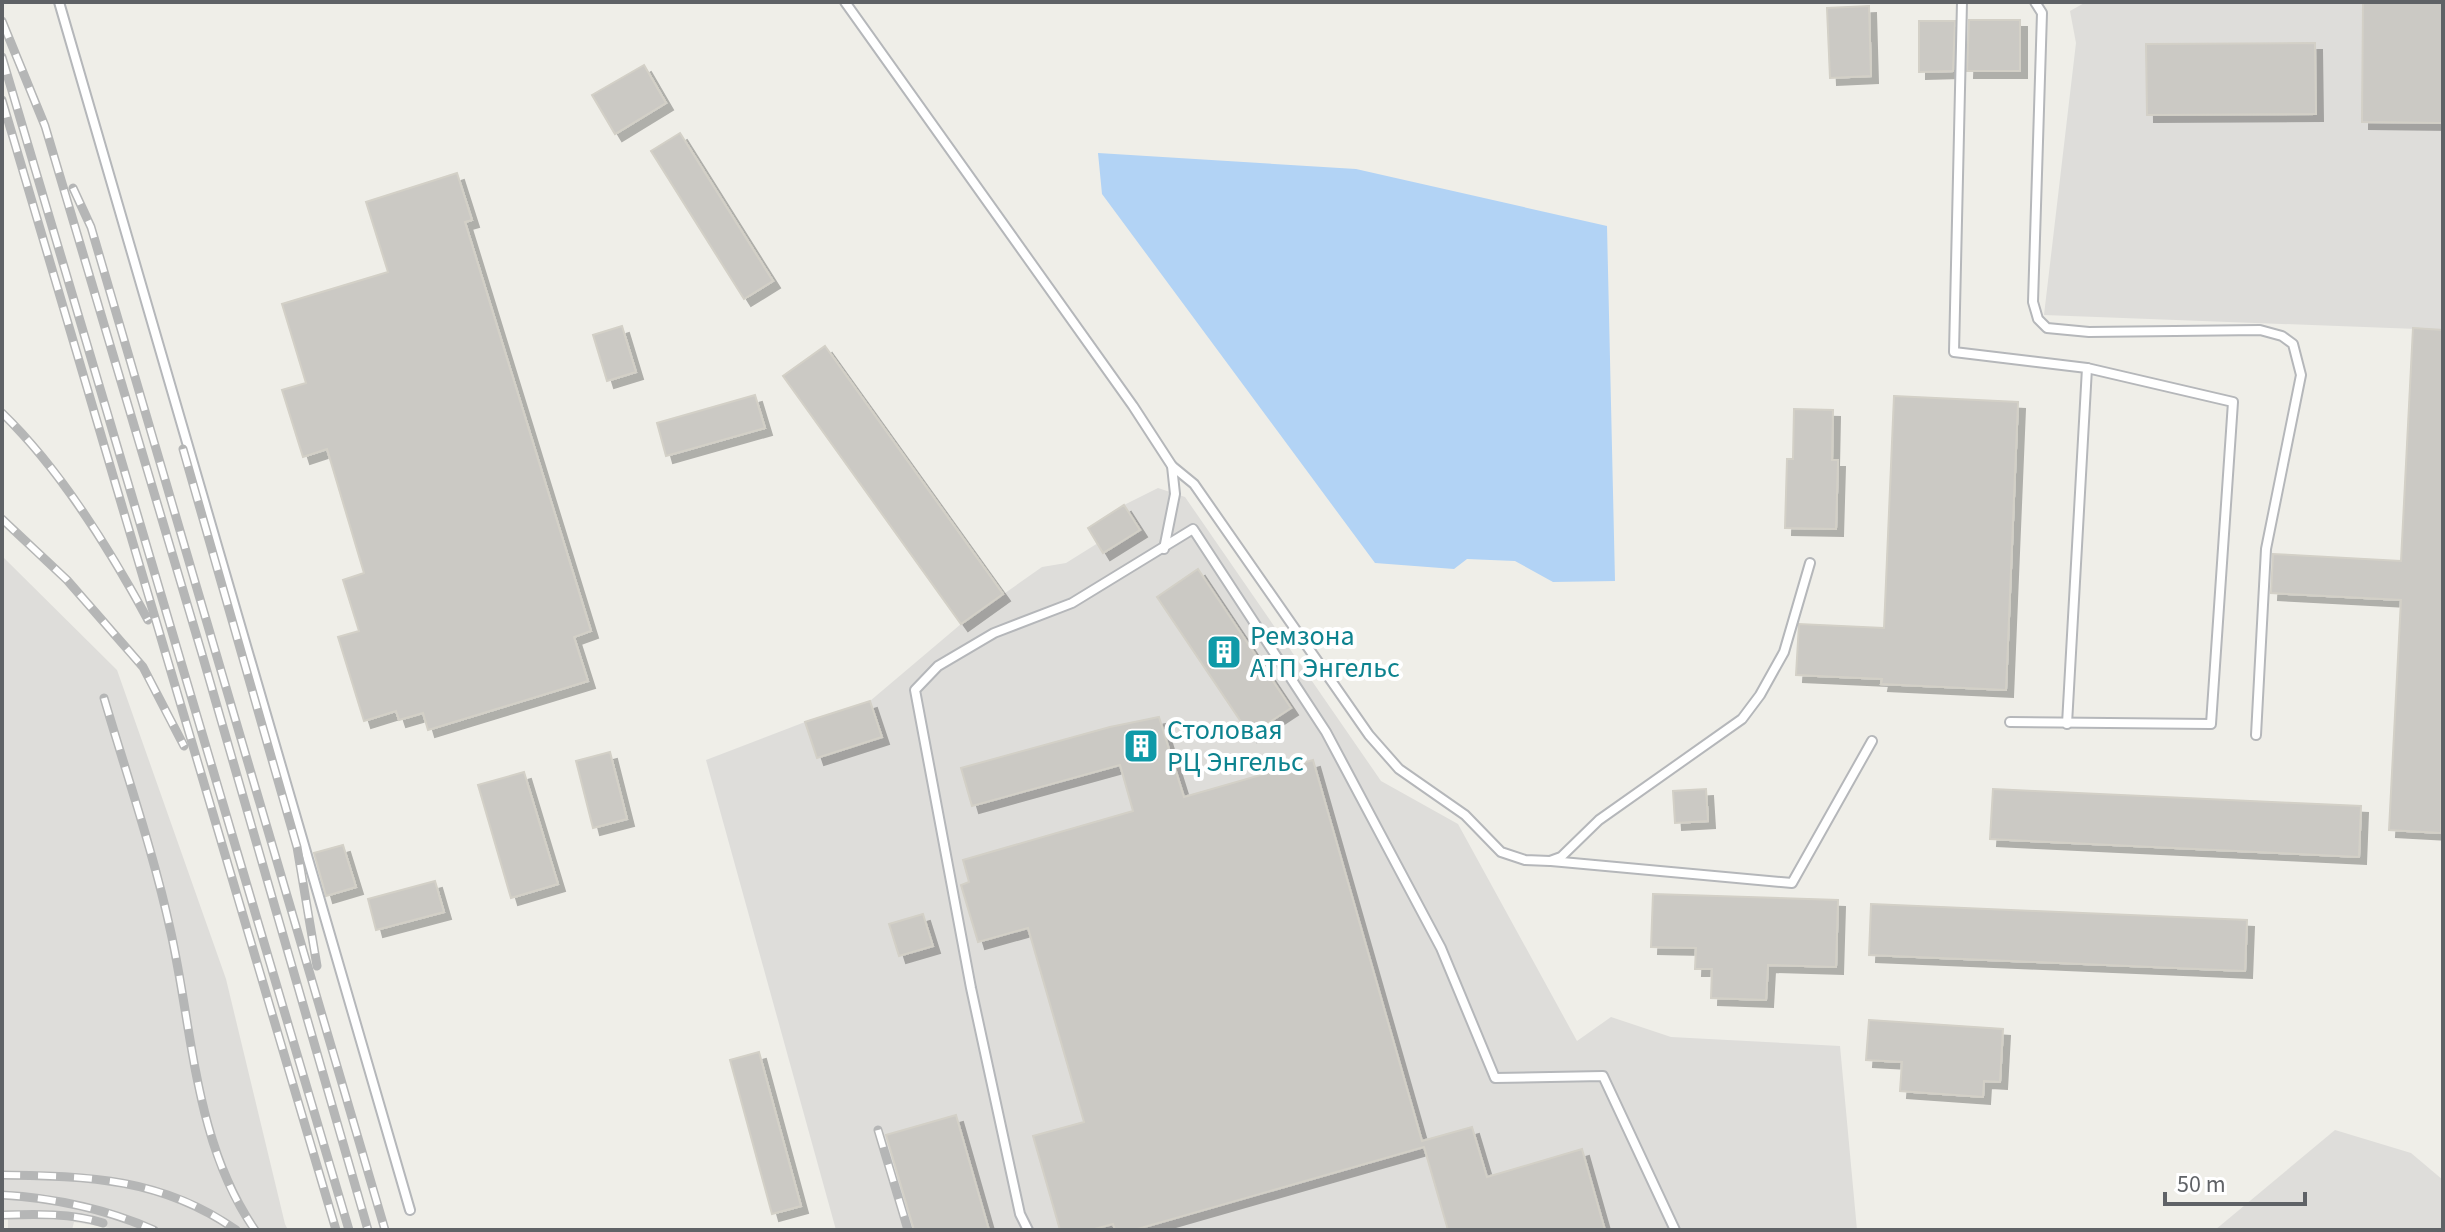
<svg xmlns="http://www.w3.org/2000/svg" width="2445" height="1232" font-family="'Source Sans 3',sans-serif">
<defs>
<filter id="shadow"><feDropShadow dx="7" dy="7" stdDeviation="0" flood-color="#0004"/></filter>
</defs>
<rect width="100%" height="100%" fill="#efeee8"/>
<g fill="#deddda">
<path d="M2086 2H2443V330L2044 315 2076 43 2070 11Z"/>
<path d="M1158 488 1185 497 1381 781 1458 824 1577 1041 1611 1017 1671 1037 1840 1046 1857 1230H836L706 760 805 722 870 701 961 624 1042 567 1066 563 1098 543 1104 552 1139 531 1124 505Z"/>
<path d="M2 556 117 670 226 979 285 1224 288 1230H122L74 1222 72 1230H8V1211L2 1210Z"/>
<path d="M2335 1130 2411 1153 2443 1180V1230H2215Z"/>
</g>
<path fill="#b2d3f5" d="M1098 153 1356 169 1607 226 1615 581 1553 582 1515 561 1467 559 1454 569 1375 563 1102 194Z"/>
<g fill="#cbc9c4" stroke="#d3d0c7" stroke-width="2" filter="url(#shadow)">
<path d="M2363 2H2443V123L2362 122Z"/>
<path d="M1869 6 1871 76 1830 78 1827 8Z"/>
<path d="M1969 20H2020V71H1967Z"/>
<path d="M1919 21H1955L1953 71 1919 72Z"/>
<path d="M2315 43 2316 114 2147 115 2146 44Z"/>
<path d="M644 65 666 103 615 134 592 95Z"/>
<path d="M680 133 773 281 744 299 651 151Z"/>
<path d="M457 173 472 220 465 222 591 631 574 637 588 681 428 730 423 713 399 720 396 711 364 721 338 637 359 631 343 580 364 573 327 449 303 457 282 390 306 383 282 304 388 272 366 202Z"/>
<path d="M622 326 636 372 607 381 593 335Z"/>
<path d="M2413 328 2443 330 2441 833 2389 830 2401 600 2271 593 2273 554 2401 561Z"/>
<path d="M825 346 1003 594 961 624 783 376Z"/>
<path d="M755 395 765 428 666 456 657 423Z"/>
<path d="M1894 396 2018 402 2006 690 1881 684 1882 679 1796 675 1799 624 1884 628Z"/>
<path d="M1794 409 1833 410 1832 460H1838L1836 529 1785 528 1787 459H1793Z"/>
<path d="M1124 505 1140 530 1103 553 1088 528Z"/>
<path d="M1198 569 1291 708 1250 735 1157 597Z"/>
<path d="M870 701 882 737 817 758 805 722Z"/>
<path d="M1159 717 1184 797 1313 760 1422 1141 1472 1127 1487 1177 1582 1149 1605 1230H1448L1424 1147 1134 1230H1115L1113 1224 1091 1230H1060L1033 1136 1084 1122 1028 928 978 942 961 885 969 882 963 860 1133 811 1120 765 972 806 961 768 1110 727Z"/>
<path d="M610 752 627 819 593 828 576 761Z"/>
<path d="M524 772 558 884 511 898 478 785Z"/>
<path d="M1706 789 1708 821 1675 823 1673 791Z"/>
<path d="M1993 789 2361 806 2359 857 1990 839Z"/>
<path d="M343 845 356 887 326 896 314 853Z"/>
<path d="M435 881 444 912 376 930 368 899Z"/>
<path d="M1653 894 1838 900 1836 967 1768 965 1766 1000 1711 998 1712 969H1695L1696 948 1651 947Z"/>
<path d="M1871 904 2247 920 2245 971 1869 955Z"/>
<path d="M923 914 933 946 899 956 889 924Z"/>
<path d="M1869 1020 2003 1029 2000 1082 1984 1081 1983 1097 1900 1091 1902 1062 1866 1060Z"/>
<path d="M759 1052 801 1206 772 1214 730 1060Z"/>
<path d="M956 1115 989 1230H914L886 1135Z"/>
</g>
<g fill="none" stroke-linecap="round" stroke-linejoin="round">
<defs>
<g id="lane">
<path d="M59 2 410 1210"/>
<path d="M845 2 1133 406 1172 466 1175 494 1164 549"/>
<path d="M1962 2 1954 352 2087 368 2233 402 2211 724 2010 722"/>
<path d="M2035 2 2042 13 2033 302 2038 319 2047 328 2089 332 2260 330 2282 336 2293 344 2301 375 2266 549 2256 735"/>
<path d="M1172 466 1194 484 1369 735 1399 769 1465 815 1501 852 1525 860 1550 861 1561 857 1599 820 1742 719 1760 695 1784 652 1810 563"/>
<path d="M2067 724 2087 368"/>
<path d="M1551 861 1792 883 1872 741"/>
<path d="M1028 1230 1020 1214 971 988 915 690 938 666 994 633 1072 603 1193 529 1326 732 1441 948 1495 1078 1603 1076 1675 1230"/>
</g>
</defs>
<use href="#lane" stroke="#b5b7ba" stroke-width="12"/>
<use href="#lane" stroke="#fff" stroke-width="8"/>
<defs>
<g id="rail">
<path d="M2 21 45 126 202 654 368 1230"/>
<path d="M2 57 349 1230"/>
<path d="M2 100 336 1230"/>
<path d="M73 188 91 227 385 1230"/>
<path d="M2 413C60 469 109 548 148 620"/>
<path d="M183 449 297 847 317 966"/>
<path d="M2 519 67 580 143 667 184 746"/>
<path d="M104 698C127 776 154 854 171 933 193 1033 195 1144 255 1230"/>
<path d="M878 1130 908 1230"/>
<path d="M2 1175C89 1176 162 1178 236 1230"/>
<path d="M2 1195C55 1198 106 1209 154 1230"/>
<path d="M2 1215C35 1214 72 1213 103 1223"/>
</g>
</defs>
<use href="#rail" stroke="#b5b6b6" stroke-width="9"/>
<use href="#rail" stroke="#fff" stroke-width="6" stroke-dasharray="18" stroke-linecap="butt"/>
</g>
<defs>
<symbol id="building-square" viewBox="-11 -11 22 22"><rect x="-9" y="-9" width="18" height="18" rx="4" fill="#0f9aa8" stroke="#fff"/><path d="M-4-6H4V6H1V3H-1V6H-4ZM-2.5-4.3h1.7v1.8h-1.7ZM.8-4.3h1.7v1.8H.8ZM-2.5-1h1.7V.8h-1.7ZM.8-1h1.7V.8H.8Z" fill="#fff"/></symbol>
</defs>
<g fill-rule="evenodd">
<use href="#building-square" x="1204" y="632" width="40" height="40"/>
<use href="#building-square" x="1121" y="726" width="40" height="40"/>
</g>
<g text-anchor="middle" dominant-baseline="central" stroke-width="8" stroke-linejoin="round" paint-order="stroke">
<g font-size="28" fill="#0d838f" stroke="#fff" text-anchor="start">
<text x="1250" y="636">Ремзона<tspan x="1250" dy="32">АТП Энгельс</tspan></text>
<text x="1167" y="730">Столовая<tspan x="1167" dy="32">РЦ Энгельс</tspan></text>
</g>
</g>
<rect width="2445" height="1232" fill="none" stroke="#5f6266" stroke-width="8"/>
<path d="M2165 1192v12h140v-12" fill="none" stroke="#5f6266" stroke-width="4"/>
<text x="2177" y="1192" font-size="24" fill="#5f6266" stroke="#ffffff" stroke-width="6" paint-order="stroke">50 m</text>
</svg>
